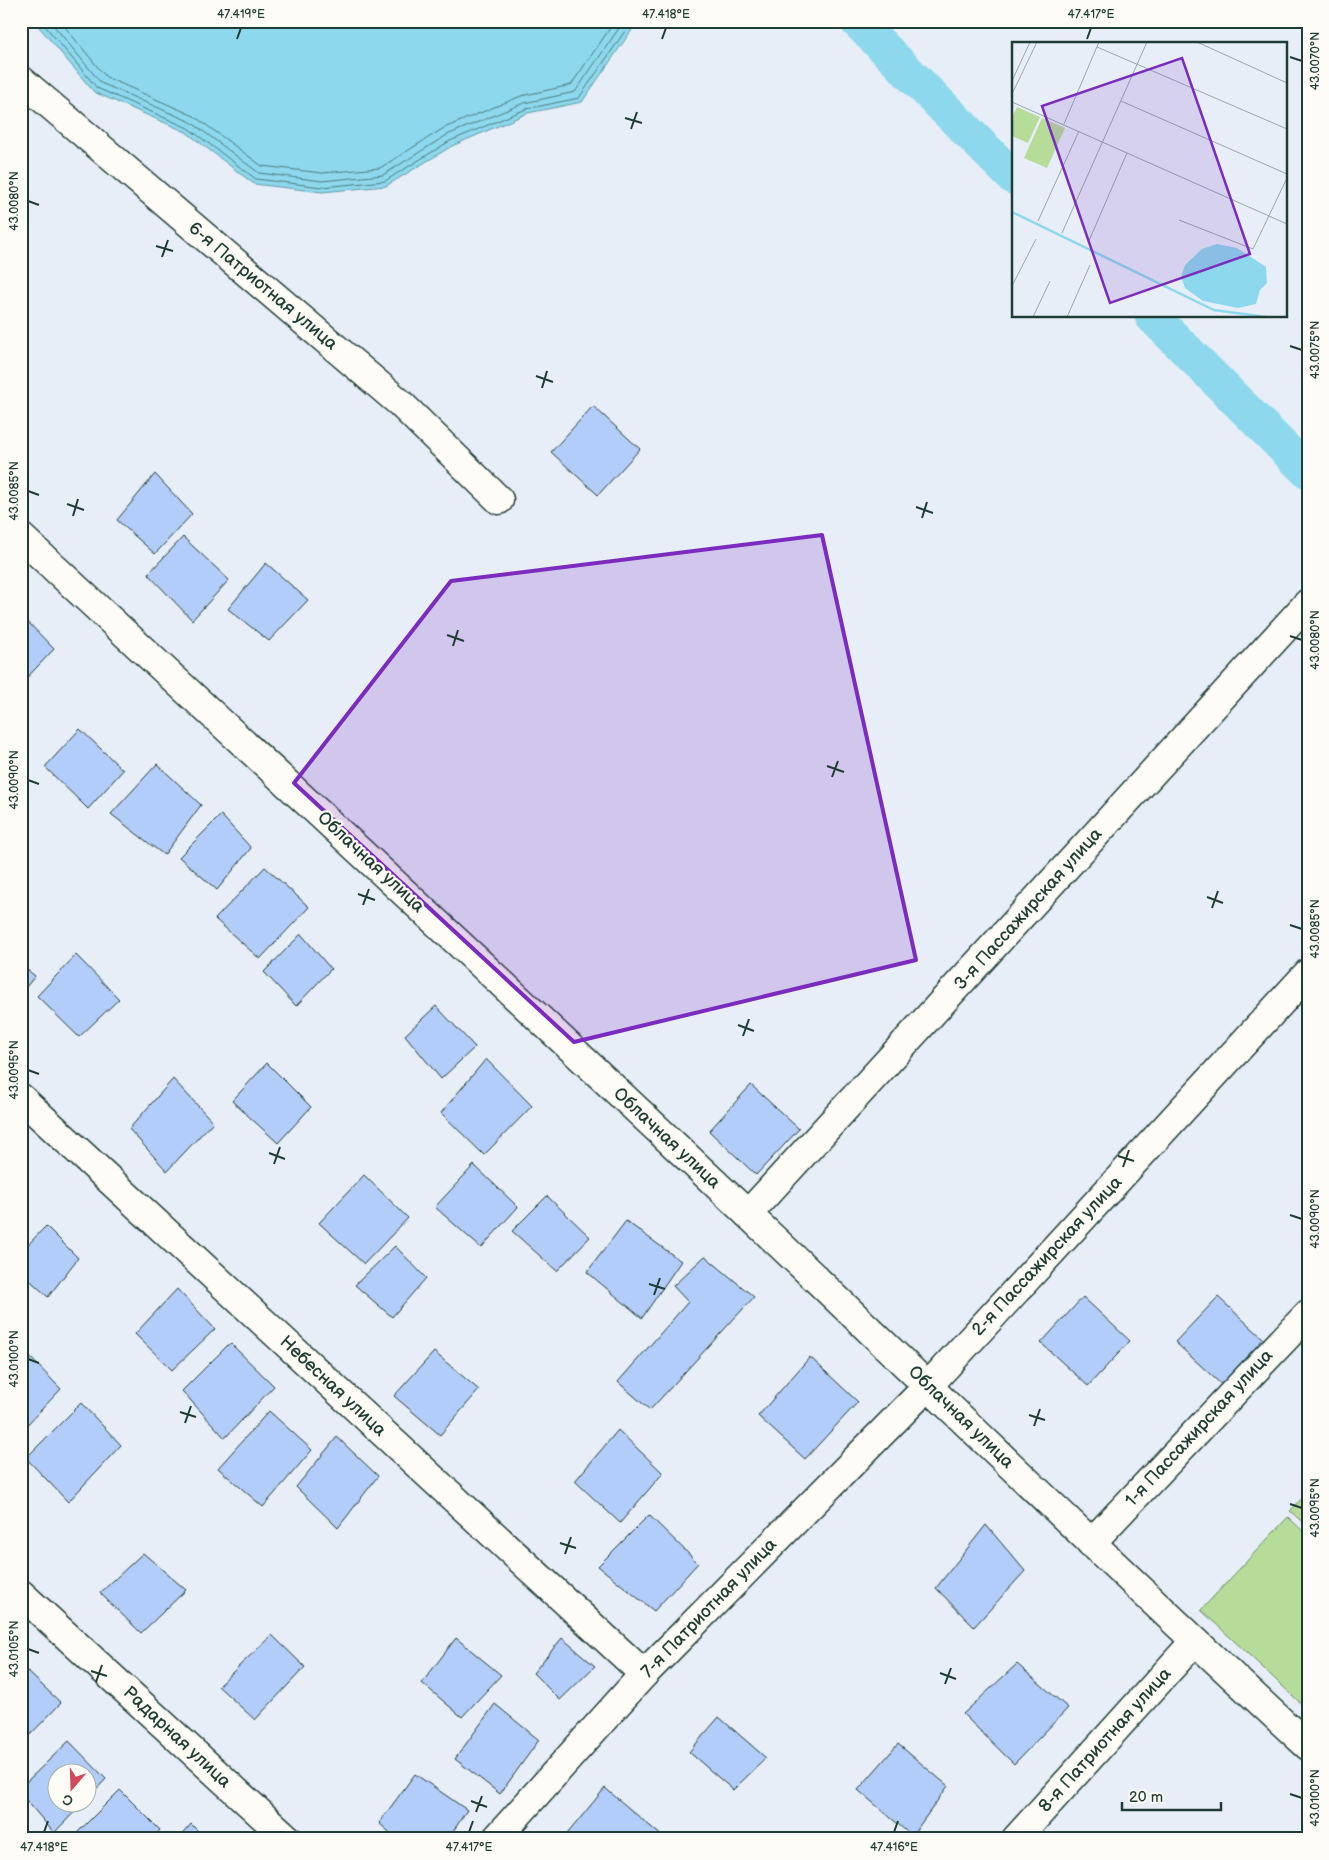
<svg xmlns="http://www.w3.org/2000/svg" width="1329" height="1860" font-family="'Balsamiq Sans',sans-serif">
<rect width="100%" height="100%" fill="#e7eef8"/>
<filter id="ink" filterUnits="userSpaceOnUse"><feTurbulence type="fractalNoise" baseFrequency=".02" numOctaves="2"/><feDisplacementMap in="SourceGraphic" scale="10" xChannelSelector="R" yChannelSelector="G"/><feConvolveMatrix kernelMatrix="1 2 1 2 8 2 1 2 1" color-interpolation-filters="sRGB"/></filter>
<g filter="url(#ink)">
<g fill="#b5dd99" stroke="#6a8d66">
<path d="M1308 1492V1527L1290 1511Z"/>
<path d="M1288 1517 1308 1536V1710L1201 1610Z"/>
</g>
<path fill="#8dd8ed" stroke="#619aa3" d="M34 21H638L582 102 528 113 452 146 386 186 322 192 254 184 186 132 94 92Z"/>
<g fill="none" stroke-linecap="round" stroke-linejoin="round">
<g stroke="#4b7b7e" stroke-width="1">
<path d="M41 21 97 88 188 128 256 179 322 187 385 181 450 141 526 109 579 98 632 21"/>
<path d="M50 21 101 83 191 122 259 173 322 181 383 175 447 135 524 103 575 92 624 21"/>
<path d="M60 21 106 77 194 116 262 166 322 173 380 168 444 128 521 96 571 85 615 21"/>
</g>
<g stroke="#8dd8ed" stroke-width="35">
<path d="M857 21 1013 177"/>
<path d="M1152 316 1308 472"/>
</g>
</g>
<g fill="#b3cdfa" stroke="#1f3d34">
<path d="M593 406 640 449 598 495 551 452Z"/>
<path d="M155 474 192 514 155 554 117 520Z"/>
<path d="M183 537 229 580 192 620 148 574Z"/>
<path d="M266 563 308 600 269 641 228 609Z"/>
<path d="M21 615 54 649 21 684Z"/>
<path d="M80 729 123 770 88 809 45 767Z"/>
<path d="M157 764 201 805 164 855 111 814Z"/>
<path d="M221 815 251 848 217 890 179 857Z"/>
<path d="M265 867 309 907 260 959 215 919Z"/>
<path d="M301 934 331 969 296 1006 264 972Z"/>
<path d="M76 955 119 999 79 1037 37 996Z"/>
<path d="M21 965 35 976 21 993Z"/>
<path d="M436 1006 475 1047 441 1079 405 1035Z"/>
<path d="M486 1059 532 1106 484 1155 441 1113Z"/>
<path d="M267 1063 311 1107 278 1143 232 1101Z"/>
<path d="M173 1079 213 1122 167 1171 129 1129Z"/>
<path d="M751 1085 799 1129 756 1175 709 1131Z"/>
<path d="M474 1165 518 1207 481 1248 435 1207Z"/>
<path d="M364 1175 408 1218 364 1264 319 1223Z"/>
<path d="M547 1196 590 1237 557 1271 512 1231Z"/>
<path d="M21 1204 29 1211 21 1220Z"/>
<path d="M626 1221 681 1261 642 1318 587 1272Z"/>
<path d="M46 1226 78 1258 48 1297 21 1272V1252Z"/>
<path d="M395 1246 426 1278 392 1317 355 1285Z"/>
<path d="M705 1256 754 1297 650 1410 618 1382 688 1302 673 1286Z"/>
<path d="M177 1289 215 1329 172 1370 135 1334Z"/>
<path d="M1083 1297 1130 1341 1088 1386 1041 1343Z"/>
<path d="M1218 1297 1265 1340 1223 1386 1175 1342Z"/>
<path d="M230 1343 274 1386 225 1438 182 1391Z"/>
<path d="M21 1348 61 1389 21 1431Z"/>
<path d="M434 1352 479 1390 440 1435 394 1396Z"/>
<path d="M810 1357 858 1402 805 1459 758 1416Z"/>
<path d="M81 1403 121 1445 68 1502 26 1458Z"/>
<path d="M269 1411 312 1450 263 1507 218 1468Z"/>
<path d="M618 1430 663 1473 620 1523 575 1481Z"/>
<path d="M337 1437 378 1476 338 1528 296 1487Z"/>
<path d="M649 1515 698 1563 654 1611 598 1566Z"/>
<path d="M986 1525 1025 1571 974 1627 936 1588Z"/>
<path d="M143 1553 186 1590 141 1633 100 1593Z"/>
<path d="M272 1635 305 1667 255 1720 218 1686Z"/>
<path d="M456 1638 501 1675 462 1717 422 1683Z"/>
<path d="M562 1638 595 1666 560 1700 533 1673Z"/>
<path d="M1017 1664 1068 1708 1014 1764 963 1714Z"/>
<path d="M25 1669 61 1703 21 1744V1673Z"/>
<path d="M495 1704 539 1740 500 1794 455 1759Z"/>
<path d="M719 1717 766 1758 733 1790 689 1752Z"/>
<path d="M69 1741 106 1779 88 1798V1772H58V1802H84L54 1833 21 1794V1787Z"/>
<path d="M898 1744 948 1786 912 1836 858 1790Z"/>
<path d="M415 1774 467 1810 448 1839H397L379 1823Z"/>
<path d="M605 1788 663 1837 662 1839H563Z"/>
<path d="M120 1790 160 1830 152 1839H77L74 1836Z"/>
<path d="M191 1824 206 1839H178Z"/>
</g>
<g fill="none" stroke-linecap="round" stroke-linejoin="round">
<defs>
<g id="minor">
<path d="M21 80 400 403 499 500"/>
<path d="M21 537C272 770 525 1003 774 1239 952 1408 1127 1580 1308 1746"/>
<path d="M21 1098 644 1674"/>
<path d="M748 1214 1308 603"/>
<path d="M1091 1543 1308 1314"/>
<path d="M21 1594 288 1839"/>
<path d="M496 1839 644 1674 929 1385 1308 973"/>
<path d="M1016 1839 1194 1642"/>
</g>
</defs>
<use href="#minor" stroke="#1f3d34" stroke-width="31"/>
<use href="#minor" stroke="#fdfcf7" stroke-width="28"/>
</g>
</g>
<path fill="#7b2cbf" fill-opacity="0.2" stroke="#7b2cbf" stroke-width="4" stroke-linejoin="round" d="M822 535 916 960 574 1042 294 783 451 581Z"/>
<path fill="none" stroke="#1f3d34" stroke-width="2" d="M237 39 241 28M662 39 666 28M1087 39 1091 28M1290 57 1302 61M625 118 642 123M631 129 637 112M28 201 39 205M156 246 173 251M162 257 168 240M1290 346 1302 350M536 376 553 382M542 388 547 371M28 491 39 495M67 504 84 510M916 507 933 513M73 516 78 499M922 518 927 502M447 635 464 641M1290 636 1302 640M453 646 458 630M827 766 844 772M832 777 838 761M28 780 39 784M358 894 375 900M1207 897 1223 903M363 905 369 889M1212 908 1218 891M1290 925 1302 929M738 1025 754 1031M743 1036 749 1019M28 1070 39 1074M269 1153 285 1159M1118 1156 1134 1161M274 1164 280 1147M1123 1167 1129 1150M1290 1215 1302 1219M649 1284 665 1289M654 1295 660 1278M28 1359 39 1363M180 1412 196 1417M1029 1415 1045 1420M185 1423 191 1406M1034 1426 1040 1409M1290 1504 1302 1508M560 1543 576 1548M565 1554 571 1537M28 1649 39 1653M91 1671 107 1676M940 1673 956 1679M96 1682 102 1665M945 1684 951 1668M1290 1794 1302 1798M471 1801 487 1807M476 1812 482 1796M44 1832 48 1821M469 1832 473 1821M894 1832 898 1821"/>
<g text-anchor="middle" dominant-baseline="central" stroke-width="4.5" stroke-linejoin="round" paint-order="stroke">
<g font-size="18" fill="#1f3d34" stroke="#fdfcf7">
<text transform="translate(263 286) rotate(40)">6-я Патриотная улица</text>
<text transform="translate(371 862) rotate(43)">Облачная улица</text>
<text transform="translate(1028 909) rotate(-48)">3-я Пассажирская улица</text>
<text transform="translate(667 1138) rotate(43)">Облачная улица</text>
<text transform="translate(1047 1256) rotate(-47)">2-я Пассажирская улица</text>
<text transform="translate(333 1386) rotate(43)">Небесная улица</text>
<text transform="translate(961 1417) rotate(44)">Облачная улица</text>
<text transform="translate(1199 1428) rotate(-47)">1-я Пассажирская улица</text>
<text transform="translate(709 1608) rotate(-46)">7-я Патриотная улица</text>
<text transform="translate(177 1737) rotate(43)">Радарная улица</text>
<text transform="translate(1105 1740) rotate(-48)">8-я Патриотная улица</text>
</g>
</g>
<g transform="translate(1012 42)">
<rect width="275" height="275" fill="#e7eef8"/>
<path d="M5 65 28 75 16 101 0 94V76ZM30 76 53 86 35 126 12 116Z" fill="#b5dd99"/>
<path d="M205 202 225 206 254 225 255 241 248 248 244 262 226 266 191 259 173 246 169 235 173 223 190 207Z" fill="#8dd8ed"/>
<path fill="none" stroke="#8dd8ed" stroke-width="2.5" d="M0 170 202 268 254 275"/>
<path fill="none" stroke="#97a7aa" stroke-width="1" d="M185 0 275 41M85 5 275 87M0 39 18 0M0 52 25 0M109 59 275 132M0 60 275 182M52 82 87 0M167 178 241 207 275 136M26 179 67 89M50 191 135 0M76 201 115 111M0 244 24 197M21 275 38 239M55 275 78 223"/>
<path fill="#7b2cbf" fill-opacity="0.15" stroke="#7b2cbf" stroke-width="2.5" d="M170 16 238 212 98 261 30 64Z"/>
<rect width="275" height="275" fill="none" stroke="#1f3d34" stroke-width="2.5"/>
</g>
<rect width="1329" height="1860" fill="none" stroke="#fdfcf7" stroke-width="55"/>
<g transform="translate(72 1788) rotate(199)"><circle r="24" fill="#fdfcf7" stroke="#a4b0a9"/>
<path d="M0-4L9 19L0 12L-9 19Z" fill="#d1495b"/>
<text y="-8" font-size="14" font-weight="bold" text-anchor="middle" fill="#1f3d34">С</text>
</g>
<path d="M1122 1802v8h99v-8" fill="none" stroke="#1f3d34" stroke-width="2.5"/>
<text x="1129" y="1802" font-size="15" fill="#1f3d34" stroke="#fdfcf7" stroke-width="4" paint-order="stroke">20 m</text>
<rect x="28" y="28" width="1274" height="1804" fill="none" stroke="#1f3d34" stroke-width="2"/>
<g font-size="12" text-anchor="middle" fill="#1f3d34">
<text x="241" y="18">47.419°E</text>
<text x="666" y="18">47.418°E</text>
<text x="1091" y="18">47.417°E</text>
<text transform="translate(1315 61) rotate(-90)" y="4">43.0070°N</text>
<text transform="translate(14 201) rotate(-90)" y="4">43.0080°N</text>
<text transform="translate(1315 350) rotate(-90)" y="4">43.0075°N</text>
<text transform="translate(14 491) rotate(-90)" y="4">43.0085°N</text>
<text transform="translate(1315 640) rotate(-90)" y="4">43.0080°N</text>
<text transform="translate(14 780) rotate(-90)" y="4">43.0090°N</text>
<text transform="translate(1315 929) rotate(-90)" y="4">43.0085°N</text>
<text transform="translate(14 1070) rotate(-90)" y="4">43.0095°N</text>
<text transform="translate(1315 1219) rotate(-90)" y="4">43.0090°N</text>
<text transform="translate(14 1359) rotate(-90)" y="4">43.0100°N</text>
<text transform="translate(1315 1508) rotate(-90)" y="4">43.0095°N</text>
<text transform="translate(14 1649) rotate(-90)" y="4">43.0105°N</text>
<text transform="translate(1315 1798) rotate(-90)" y="4">43.0100°N</text>
<text x="44" y="1851">47.418°E</text>
<text x="469" y="1851">47.417°E</text>
<text x="894" y="1851">47.416°E</text>
</g>
</svg>
